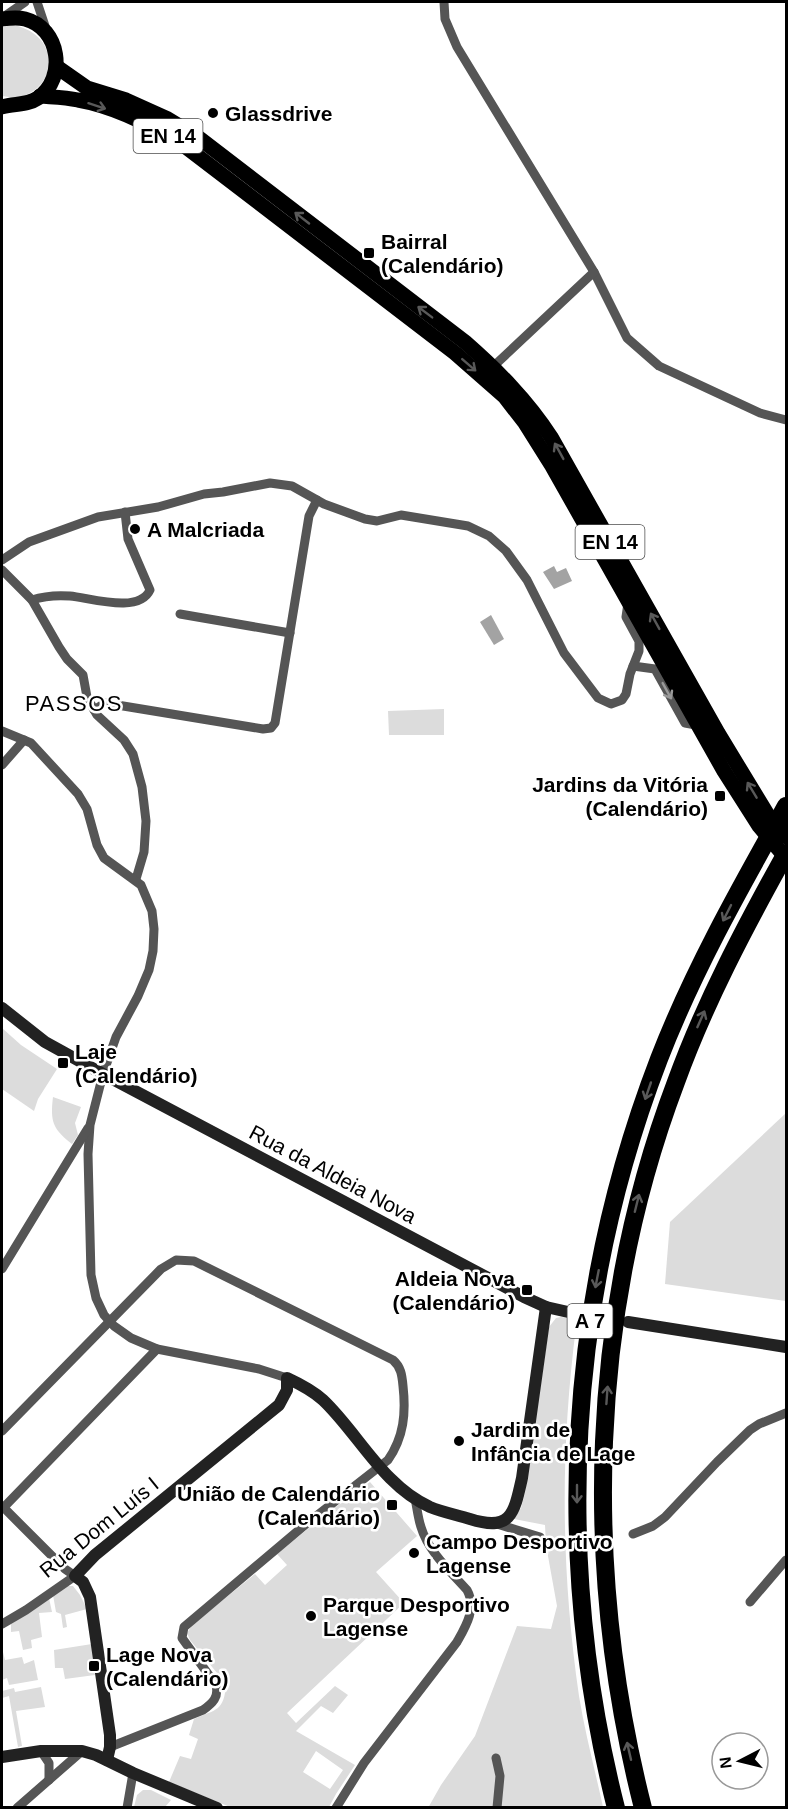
<svg xmlns="http://www.w3.org/2000/svg" width="788" height="1809" font-family="Helvetica,sans-serif">
<rect width="100%" height="100%" fill="#fff"/>
<g fill="#dcdcdc" fill-rule="evenodd">
<path d="M13 25C70 36 53 107 2 96V27Z"/>
<path d="M444 709V735H389L388 711Z"/>
<path d="M2 1028 21 1045 57 1069 38 1099 34 1111 2 1089Z"/>
<path d="M53 1097 81 1107 75 1123 78 1135 72 1144C53 1129 50 1122 53 1097Z"/>
<path d="M786 1113V1301L665 1284 670 1222Z"/>
<path d="M561 1317 575 1319 574 1326 576 1327C560 1452 561 1571 579 1696 585 1733 595 1770 603 1807L428 1808 441 1785 475 1736 517 1626 551 1629 557 1606 546 1545 545 1525 514 1519 521 1508 525 1493 549 1327 556 1318Z"/>
<path d="M370 1482 417 1536 376 1572 404 1603 287 1713 296 1723 335 1686 348 1695 333 1713 321 1706 296 1731 355 1765 336 1794 329 1807H230L169 1782 180 1756 191 1759 198 1739 189 1735 194 1719C217 1709 224 1711 226 1684L190 1640 187 1633 192 1625 255 1574 265 1585 287 1565 277 1554 326 1514ZM316 1751 343 1770 330 1789 303 1772Z"/>
<path d="M67 1586H73L80 1595 87 1609 65 1615 67 1627 63 1628 61 1614 56 1612 53 1595Z"/>
<path d="M49 1598 52 1612 39 1613 42 1637 31 1640 32 1648 23 1650 19 1631 11 1632V1624Z"/>
<path d="M92 1644 95 1675 65 1679 63 1668H55L54 1650Z"/>
<path d="M2 1648 5 1660 22 1657 24 1664 34 1660 38 1680 9 1685 7 1678 2 1680Z"/>
<path d="M41 1687 45 1707 16 1711 22 1746 18 1747 9 1696 2 1698V1691L14 1688 15 1692Z"/>
<path d="M143 1790H151L171 1800 165 1807H134L137 1795Z"/>
</g>
<g fill="#a3a3a3">
<path d="M554 566 557 572 566 568 572 581 554 589 543 572Z"/>
<path d="M491 615 504 639 494 645 480 622Z"/>
</g>
<g fill="none" stroke-linecap="round" stroke-linejoin="round">
<g stroke="#555" stroke-width="9">
<path d="M37 2 46 29"/>
<path d="M444 2 445 19 457 47 594 272 627 338 659 366 760 413 786 420"/>
<path d="M5 16 25 2"/>
<path d="M497 363 594 272"/>
<path d="M2 560 29 542 98 517 158 507 204 494 223 492 270 483 292 486 324 504 365 519 377 521 401 515 468 526 489 536 506 551 527 580 564 653 598 698 611 704 622 700 626 694 630 674 639 651V641L626 617 628 603"/>
<path d="M2 570 32 600 59 647 67 659 83 675 87 697 97 715 124 740 133 754 142 787 146 821 144 852 136 879"/>
<path d="M32 600C44 596 57 595 70 596 91 598 139 614 150 590L128 539 125 512"/>
<path d="M180 614 290 633"/>
<path d="M633 666 655 669 685 723 696 725"/>
<path d="M94 710 105 703 263 729 271 728 275 723 309 516 317 500"/>
<path d="M2 731 31 743 78 794 87 809 97 845 104 858 141 885 152 911 154 929 153 951 149 970 138 996 116 1037 103 1074 90 1125 88 1154 91 1275 96 1298 104 1315 114 1326 131 1338 157 1349 259 1369 287 1378"/>
<path d="M2 765 24 740"/>
<path d="M2 1269 88 1128"/>
<path d="M2 1431 161 1269 176 1260 194 1261 393 1360C401 1367 402 1375 403 1386 406 1413 404 1437 388 1460L306 1524 184 1627 182 1638 216 1685C219 1697 213 1703 203 1710L110 1747"/>
<path d="M2 1506 65 1569 75 1576 26 1610 2 1624"/>
<path d="M3 1508 157 1349"/>
<path d="M497 1524 540 1537"/>
<path d="M633 1534 653 1526 665 1517 717 1462 750 1430 759 1424 786 1413"/>
<path d="M750 1602 786 1560"/>
<path d="M41 1751 49 1763V1780"/>
<path d="M496 1758 500 1776 497 1808"/>
<path d="M17 1808 82 1751"/>
<path d="M127 1808 133 1773"/>
<path d="M336 1808 364 1763 457 1642C466 1626 477 1608 467 1590 450 1571 428 1551 421 1527 418 1518 417 1508 415 1498"/>
</g>
<g stroke="#222" stroke-width="12">
<path d="M2 1008 45 1042 103 1074 524 1297 546 1307 577 1314"/>
<path d="M628 1322 786 1347"/>
<path d="M2 1757 41 1751H82L96 1755 133 1773 217 1808"/>
<path d="M107 1760 110 1747V1735L90 1597 83 1582 75 1576 95 1555 279 1405 287 1390V1378C300 1384 312 1390 323 1400 358 1433 383 1486 430 1507 442 1512 457 1515 470 1519 511 1532 514 1514 522 1478L546 1307"/>
</g>
<g stroke="#000" stroke-width="15">
<path d="M2 19C10 18 17 17 25 19 60 28 67 78 38 98 26 106 14 103 2 107"/>
<path d="M57 67 87 88 126 100 166 118 199 138 465 342C498 371 527 400 551 437L718 733 769 817 786 837"/>
<path d="M40 96C52 97 65 97 78 100 113 106 151 125 182 144L455 353 504 396 525 423 552 466 724 771 759 826 786 858"/>
</g>
<g stroke="#000" stroke-width="18">
<path d="M616 1808C553 1560 567 1298 659 1059 693 971 740 888 786 806"/>
<path d="M643 1808C582 1569 589 1312 676 1082 705 1002 745 927 786 853"/>
</g>
</g>
<defs><path id="oneway-shaft" d="M-6 0H5M1.5-3L5.5 0L1.5 3" fill="none" stroke-width="1.6" stroke-linecap="round" stroke-linejoin="round" transform="scale(1.5)"/></defs>
<g stroke="#595959">
<use href="#oneway-shaft" transform="translate(97 106) rotate(18)"/>
<use href="#oneway-shaft" transform="translate(302 218) rotate(-142)"/>
<use href="#oneway-shaft" transform="translate(425 312) rotate(-143)"/>
<use href="#oneway-shaft" transform="translate(469 365) rotate(41)"/>
<use href="#oneway-shaft" transform="translate(559 451) rotate(-119)"/>
<use href="#oneway-shaft" transform="translate(655 621) rotate(-119)"/>
<use href="#oneway-shaft" transform="translate(752 790) rotate(-121)"/>
<use href="#oneway-shaft" transform="translate(727 913) rotate(117)"/>
<use href="#oneway-shaft" transform="translate(701 1019) rotate(-66)"/>
<use href="#oneway-shaft" transform="translate(648 1091) rotate(109)"/>
<use href="#oneway-shaft" transform="translate(637 1203) rotate(-76)"/>
<use href="#oneway-shaft" transform="translate(597 1279) rotate(101)"/>
<use href="#oneway-shaft" transform="translate(607 1395) rotate(-86)"/>
<use href="#oneway-shaft" transform="translate(577 1494) rotate(90)"/>
<use href="#oneway-shaft" transform="translate(629 1751) rotate(-103)"/>
</g>
<use stroke="#999" href="#oneway-shaft" transform="translate(667 691) rotate(61)"/>
<g fill="#000" stroke="#fff" stroke-width="2">
<circle cx="213" cy="113" r="6"/>
<rect x="363" y="247" width="12" height="12" rx="3"/>
<circle cx="135" cy="529" r="6"/>
<rect x="714" y="790" width="12" height="12" rx="3"/>
<rect x="57" y="1057" width="12" height="12" rx="3"/>
<rect x="521" y="1284" width="12" height="12" rx="3"/>
<circle cx="459" cy="1441" r="6"/>
<rect x="386" y="1499" width="12" height="12" rx="3"/>
<circle cx="414" cy="1553" r="6"/>
<circle cx="311" cy="1616" r="6"/>
<rect x="88" y="1660" width="12" height="12" rx="3"/>
</g>
<g text-anchor="middle" dominant-baseline="central" stroke-width="5" stroke-linejoin="round" paint-order="stroke">
<g fill="#fff" stroke="#4c4c4c" stroke-width="1.5">
<rect x="133.5" y="119" width="69" height="34" rx="4.5"/>
<rect x="575.5" y="525" width="69" height="34" rx="4.5"/>
<rect x="567.5" y="1304" width="45" height="34" rx="4.5"/>
</g>
<g font-size="20" font-weight="bold" fill="#000">
<text x="168" y="136">EN 14</text>
<text x="610" y="542">EN 14</text>
<text x="590" y="1321">A 7</text>
</g>
<g font-size="21" font-weight="bold" fill="#000" stroke="#fff" text-anchor="start">
<text x="225" y="113">Glassdrive</text>
<text x="381" y="241">Bairral<tspan x="381" dy="24">(Calendário)</tspan></text>
<text x="147" y="529">A Malcriada</text>
<text x="708" y="784" text-anchor="end">Jardins da Vitória<tspan x="708" dy="24">(Calendário)</tspan></text>
<text x="75" y="1051">Laje<tspan x="75" dy="24">(Calendário)</tspan></text>
<text x="515" y="1278" text-anchor="end">Aldeia Nova<tspan x="515" dy="24">(Calendário)</tspan></text>
<text x="471" y="1429">Jardim de<tspan x="471" dy="24">Infância de Lage</tspan></text>
<text x="380" y="1493" text-anchor="end">União de Calendário<tspan x="380" dy="24">(Calendário)</tspan></text>
<text x="426" y="1541">Campo Desportivo<tspan x="426" dy="24">Lagense</tspan></text>
<text x="323" y="1604">Parque Desportivo<tspan x="323" dy="24">Lagense</tspan></text>
<text x="106" y="1654">Lage Nova<tspan x="106" dy="24">(Calendário)</tspan></text>
</g>
<g font-size="21" fill="#000" stroke="#fff">
<text transform="translate(333 1174) rotate(28)">Rua da Aldeia Nova</text>
<text transform="translate(99 1527) rotate(-39)">Rua Dom Luís I</text>
</g>
<g font-size="22" letter-spacing="1.5" fill="#000" stroke="#fff">
<text x="74" y="703">PASSOS</text>
</g>
</g>
<rect width="788" height="1809" fill="none" stroke="#000000" stroke-width="6"/>
<g transform="translate(740 1761) rotate(263)"><circle r="28" fill="#ffffff" stroke="#999999" stroke-width="1.5"/>
<path d="M0-4.5L10 22L0 15L-10 22Z" fill="#000000"/>
<text y="-9" font-size="16" font-weight="bold" text-anchor="middle" fill="#000000">N</text>
</g>
</svg>
